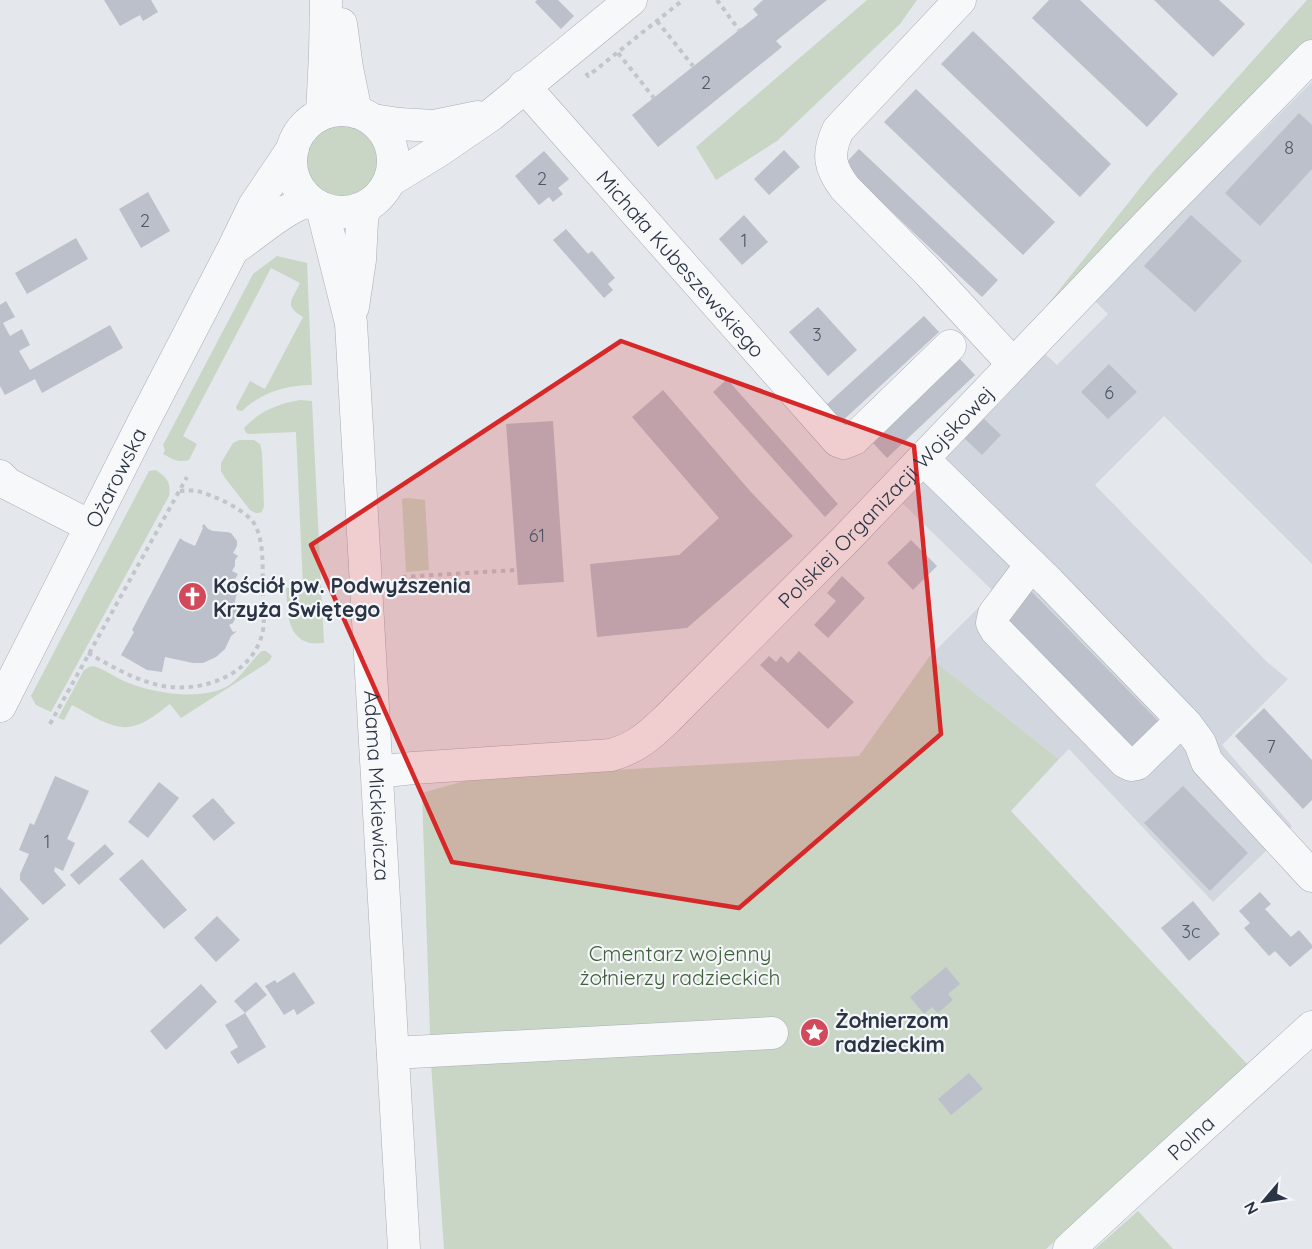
<svg xmlns="http://www.w3.org/2000/svg" width="1312" height="1249" font-family="Quicksand,sans-serif">
<rect width="100%" height="100%" fill="#e4e7ec"/>
<path fill="#d2d6de" d="M1312 82V564L1164 416 1095 485 1267 662 1288 679 1222 745 1292 826 1213 902 1069 749 1059 759 929 657 994 592 898 499 1043 352 1057 365 1108 314 1093 299Z"/>
<g fill="#c9d6c5">
<path d="M867 0H917L900 24 777 141 716 180 696 147Z"/>
<path d="M1307 0H1312V39L1018 342 1152 173Z"/>
<circle cx="341" cy="159" r="38"/>
<path d="M277 256 307 263 312 385C285 385 261 393 242 411L237 410 236 407 250 381 265 389 303 317C283 305 292 301 300 283L271 268 183 436 197 444 189 460C177 463 173 459 163 454L165 450 163 445 253 274Z"/>
<path d="M300 400 312 401 324 643C320 643 314 644 310 643 285 637 288 607 286 588L303 587 296 432 250 434 246 433 244 428C260 411 277 404 300 400Z"/>
<path d="M239 440H254L260 444 262 452 264 506 262 512C257 514 255 513 250 510L225 478 221 471V463L233 443Z"/>
<path d="M156 470C167 478 171 482 169 496L51 712 36 705 31 696 149 471Z"/>
<path d="M408 498 425 500 429 570 406 572 402 499Z"/>
<path d="M262 651H266L272 656 270 660 267 663 181 718 170 704C159 712 147 723 133 726 115 732 88 713 72 705L64 720 58 718 84 670C89 667 92 665 97 667 107 671 116 678 126 682 153 693 198 701 226 687 242 678 249 662 262 651Z"/>
<path d="M929 657 1059 759 1011 811 1248 1065 1046 1249H444L431 1063 422 793 475 778 859 756Z"/>
<path d="M1138 1211 1173 1249H1095Z"/>
</g>
<g fill="#bbc0ca">
<path d="M104 0H151L158 12 143 21 140 15 120 26Z"/>
<path d="M537 0H558L574 16 561 29 535 2Z"/>
<path d="M763 0H827L776 41 782 47 658 147 632 115 758 15 753 9Z"/>
<path d="M1049 0H1080L1178 94 1147 127 1032 18Z"/>
<path d="M1154 0H1219L1245 24 1213 57Z"/>
<path d="M973 31 1111 164 1080 197 941 64Z"/>
<path d="M916 89 1055 222 1023 255 884 122Z"/>
<path d="M1299 113 1312 125V169L1260 226 1225 193Z"/>
<path d="M859 149 998 280 982 297 843 166Z"/>
<path d="M784 150 800 167 769 195 754 179Z"/>
<path d="M544 151 569 179 558 188 563 194 553 202 549 197 539 205 515 176Z"/>
<path d="M148 192 170 231 141 248 119 209Z"/>
<path d="M744 215 768 242 742 265 719 239Z"/>
<path d="M1191 215 1242 261 1195 312 1144 266Z"/>
<path d="M566 229 588 254 592 251 615 278 608 284 613 290 604 298 553 240Z"/>
<path d="M76 238 88 259 27 294 15 273Z"/>
<path d="M6 301 15 317 3 323 10 336 22 329 30 345 19 351 30 370 110 325 123 348 42 393 35 379 5 395 0 386V305Z"/>
<path d="M818 307 857 350 828 376 789 332Z"/>
<path d="M924 316 939 332 839 424 824 407Z"/>
<path d="M960 359 975 375 887 458 872 442Z"/>
<path d="M1109 364 1137 392 1108 419 1081 392Z"/>
<path d="M727 379 838 504 825 517 713 392Z"/>
<path d="M663 390 750 491 793 536 687 628 597 637 590 564 679 555 719 518 632 417Z"/>
<path d="M982 417 1001 435 982 455 963 437Z"/>
<path d="M553 421 564 582 518 585 506 424Z"/>
<path d="M204 524 208 529 213 531 227 532 231 533 237 541V546L233 553 238 556 235 560V566L232 571 238 574 235 579 236 584 234 590 236 591 241 588 236 596 234 606 239 611 233 623 229 625 233 632 237 631 231 636 225 649 216 657 203 663H193L165 657 162 672 147 670 121 655 134 632 132 630 180 538 184 541 195 546 203 528 202 526Z"/>
<path d="M911 540 937 566 913 590 887 563Z"/>
<path d="M842 576 865 598 828 638 814 625 836 601 827 593Z"/>
<path d="M1031 591 1163 726 1134 754 1002 619Z"/>
<path d="M799 651 854 702 828 729 760 665 769 656 776 662 781 656 788 663Z"/>
<path d="M1264 708 1312 760V800L1303 809 1235 736Z"/>
<path d="M55 776 89 791 67 839 75 843 63 871 55 867 54 871 66 885 43 905 20 880V874L29 854 19 850 30 823 34 825Z"/>
<path d="M159 782 179 798 148 838 128 822Z"/>
<path d="M1183 786 1248 853 1210 891 1144 823Z"/>
<path d="M213 798 225 811H224L235 823 214 841 192 816Z"/>
<path d="M105 844 114 854 79 885 70 875Z"/>
<path d="M142 859 187 910 164 929 119 879Z"/>
<path d="M0 887 29 919 0 945Z"/>
<path d="M1260 892 1271 904 1265 909 1291 937 1299 930 1312 945V948L1290 967 1275 951 1269 956 1244 928 1250 923 1239 911Z"/>
<path d="M1193 901 1220 934 1189 961 1161 928Z"/>
<path d="M217 916 240 940 216 962 194 938Z"/>
<path d="M946 967 960 984 948 994 953 1000 938 1013 932 1007 924 1014 910 997Z"/>
<path d="M294 972 315 1003 297 1015 294 1009 284 1015 265 986 275 980 277 983Z"/>
<path d="M256 982 267 995 245 1013 266 1047 238 1064 230 1052 238 1047 225 1025 245 1013 234 1001Z"/>
<path d="M201 984 217 1002 166 1050 150 1031Z"/>
<path d="M969 1073 983 1089 951 1115 938 1099Z"/>
</g>
<g fill="none" stroke-linecap="round" stroke-linejoin="round">
<defs>
<g id="minor">
<path d="M960 0 838 130C827 154 829 167 845 188L929 273 1013 364"/>
<path d="M341 24 347 68 356 112"/>
<path id="s1" d="M524 86 838 441 844 443 854 439 950 346"/>
<circle cx="342" cy="161" r="51"/>
<path d="M322 114 325 54 326 0"/>
<path d="M373 120 399 124 434 126 478 117"/>
<path d="M391 180 440 150 491 115 631 0"/>
<path id="s2" d="M322 208 351 323 404 1249"/>
<path d="M239 245C262 229 282 210 308 201"/>
<path d="M353 307 360 260 362 221 364 208"/>
<path d="M923 459 1049 582 1186 724 1200 743 1207 762 1312 876"/>
<path d="M0 476 8 484 90 526"/>
<path d="M1031 565 994 614 992 623 996 630 1125 762 1131 765 1137 764 1182 720"/>
<path id="s3" d="M0 706 145 419 233 249 254 206 293 148"/>
<path id="s4" d="M377 772 413 768 611 755C636 748 649 736 667 719L844 541 1159 212 1312 56"/>
<path d="M393 1053 772 1033"/>
<path id="s5" d="M1069 1249 1123 1199 1312 1027"/>
</g>
</defs>
<use href="#minor" stroke="#a9aeb7" stroke-width="33"/>
<g stroke="#c2c5cb" stroke-width="4" stroke-dasharray="4.5 4.5" stroke-linecap="butt">
<path d="M717 0 739 30"/>
<path d="M657 21 693 66"/>
<path d="M618 53 654 98"/>
<path d="M586 73 588 76 683 0"/>
<path d="M402 577 516 570"/>
<path d="M88 653C111 666 133 679 158 685 197 694 248 678 261 638 266 624 263 607 263 592 262 572 265 543 255 525 247 510 213 495 197 491 191 490 185 491 179 491"/>
<path d="M50 724 187 477"/>
</g>
<use href="#minor" stroke="#f7f8fa" stroke-width="32"/>
</g>
<path fill="#d62828" fill-opacity="0.2" stroke="#d62828" stroke-width="4.5" stroke-linejoin="round" d="M621 341 914 446 941 734 739 908 452 862 311 545Z"/>
<defs>
<symbol id="church-disc" viewBox="-11 -11 22 22"><circle r="9.5" fill="#d1495b" stroke="#f4f6f9"/><path d="M-1.2-6h2.4v3.5h3.3v2.4h-3.3V6h-2.4V-.1h-3.3v-2.4h3.3Z" fill="#fff"/></symbol>
<symbol id="sight-disc" viewBox="-11 -11 22 22"><circle r="9.5" fill="#d1495b" stroke="#f4f6f9"/><path d="M0-6L1.8-2.2L6-1.7L2.9 1.2L3.7 5.4L0 3.3L-3.7 5.4L-2.9 1.2L-6-1.7L-1.8-2.2Z" fill="#fff"/></symbol>
</defs>
<g fill-rule="evenodd">
<use href="#church-disc" x="176" y="580" width="33" height="33"/>
<use href="#sight-disc" x="798" y="1016" width="33" height="33"/>
</g>
<g text-anchor="middle" dominant-baseline="central" stroke-width="4.5" stroke-linejoin="round" paint-order="stroke">
<g font-size="18" fill="#4f5766">
<text x="706" y="82">2</text>
<text x="1289" y="147">8</text>
<text x="542" y="178">2</text>
<text x="145" y="220">2</text>
<text x="744" y="240">1</text>
<text x="817" y="334">3</text>
<text x="1109" y="392">6</text>
<text x="537" y="535">61</text>
<text x="1271" y="746">7</text>
<text x="47" y="841">1</text>
<text x="1191" y="931">3c</text>
</g>
<g font-size="21" fill="#2b3445" stroke="#f4f6f9">
<text stroke="none"><textPath href="#s1" startOffset="237">Michała Kubeszewskiego</textPath></text>
<text stroke="none"><textPath href="#s3" startOffset="256">Ożarowska</textPath></text>
<text stroke="none"><textPath href="#s4" startOffset="614">Polskiej Organizacji Wojskowej</textPath></text>
<text stroke="none"><textPath href="#s2" startOffset="582">Adama Mickiewicza</textPath></text>
<text stroke="none"><textPath href="#s5" startOffset="165">Polna</textPath></text>
</g>
<g font-size="21" font-weight="bold" fill="#2b3445" stroke="#f4f6f9" text-anchor="start">
<text x="213" y="585">Kościół pw. Podwyższenia<tspan x="213" dy="24">Krzyża Świętego</tspan></text>
<text x="835" y="1020">Żołnierzom<tspan x="835" dy="24">radzieckim</tspan></text>
</g>
<g font-size="21" fill="#3f6138" stroke="#f4f6f9">
<text x="680" y="953">Cmentarz wojenny<tspan x="680" dy="24">żołnierzy radzieckich</tspan></text>
</g>
</g>
<g transform="translate(1264 1201) rotate(241)" stroke="#f4f6f9" stroke-width="4.5" paint-order="stroke">
<path d="M0-4.5L10 22L0 15L-10 22Z" fill="#2b3445"/>
<text y="-9" font-size="16" font-weight="bold" text-anchor="middle" fill="#2b3445">N</text>
</g>
</svg>
